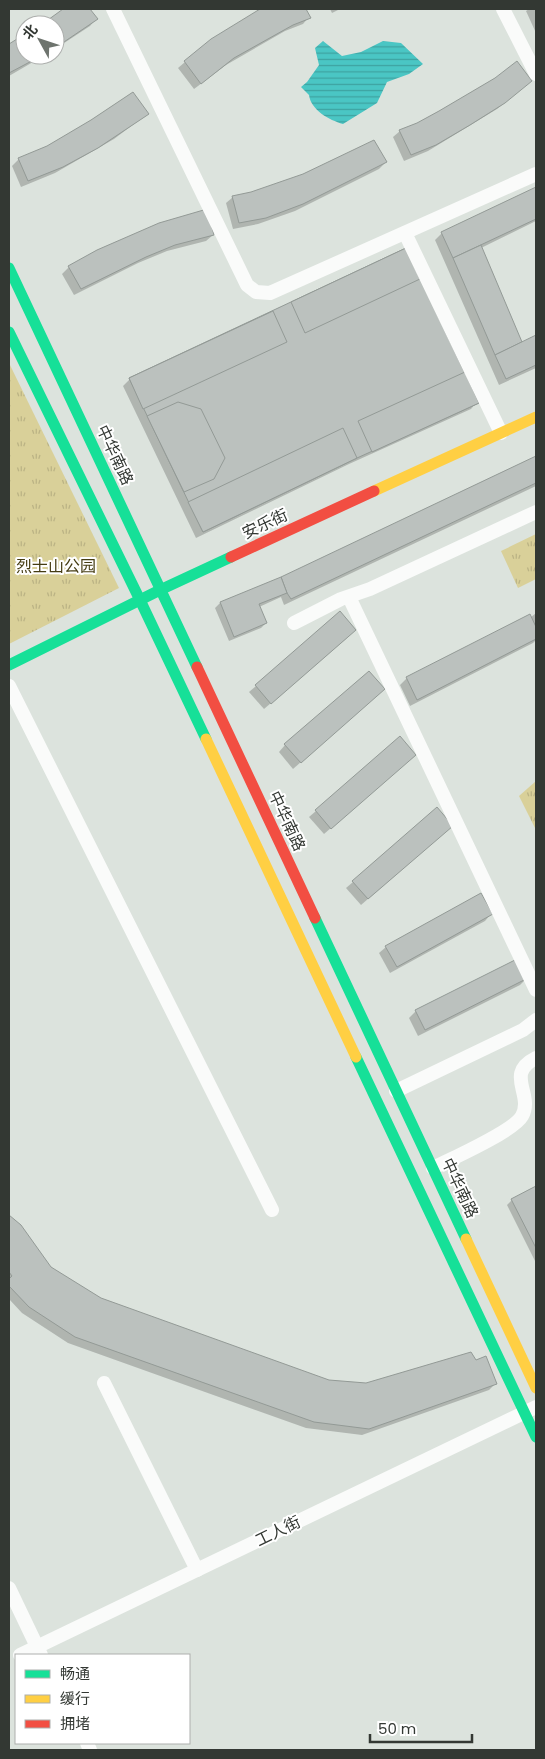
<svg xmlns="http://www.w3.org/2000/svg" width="545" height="1759" font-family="Poppins,'Noto Sans SC',sans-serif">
<defs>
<pattern id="grass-tufts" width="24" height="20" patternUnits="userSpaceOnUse" patternTransform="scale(1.25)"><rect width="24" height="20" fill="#d9d099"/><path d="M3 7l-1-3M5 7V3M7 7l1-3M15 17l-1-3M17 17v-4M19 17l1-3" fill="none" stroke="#bbb384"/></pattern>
<pattern id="water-rules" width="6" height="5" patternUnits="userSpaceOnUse" patternTransform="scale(1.25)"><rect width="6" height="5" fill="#4ac6c4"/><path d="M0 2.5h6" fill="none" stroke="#3ea2a0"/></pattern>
</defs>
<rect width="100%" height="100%" fill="#dce3dd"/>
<g fill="url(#grass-tufts)">
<path d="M9 363 119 588 9 644Z"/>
<path d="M536 534V579L518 588 501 551Z"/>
<path d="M536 781V830L519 796Z"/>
</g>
<path fill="url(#water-rules)" d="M323 41 342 56 361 52 383 41 401 43 423 64 409 74 387 82 377 103 343 124C329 120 311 110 309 95L301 87 307 82 319 65 315 48Z"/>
<g fill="#0003">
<path d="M65 9H81L83 12 88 9 96 19 90 26 55 49V25H43Z"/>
<path d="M262 9H305L309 17 303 24 285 31 226 65 194 89 178 68 185 62 243 20Z"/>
<path d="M330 9H340L332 13Z"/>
<path d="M529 9H536V33L526 11Z"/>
<path d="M25 36V55H45L9 76V45Z"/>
<path d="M524 87 497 109 428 151 404 161 393 137 400 131Z"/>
<path d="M147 114 114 139 55 173 21 187 12 166 19 159Z"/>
<path d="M386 162 379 169 295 211 258 224 233 229 226 203 233 197Z"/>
<path d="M536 188V221L481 248 522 344 536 337V368L499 385 435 240 442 233Z"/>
<path d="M213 235 206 241 167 251 138 263 74 295 62 274 69 267Z"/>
<path d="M130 379 477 402 471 409 349 464 196 538 123 386Z"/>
<path d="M536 458V486L284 605 281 597 259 607 266 623 261 628 229 641 215 608 220 603 282 578Z"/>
<path d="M536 613V640L533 643 410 706 400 685 407 678 530 618Z"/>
<path d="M348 637 264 709 249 692 256 686Z"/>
<path d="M384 689 293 769 279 752 285 745Z"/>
<path d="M408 761 324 834 309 817 316 811Z"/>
<path d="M445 832 361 905 346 888 353 882Z"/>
<path d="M491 914 485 921 390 973 379 953 386 947Z"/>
<path d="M518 960 527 978 520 985 418 1036 409 1018 416 1011Z"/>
<path d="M536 1187V1263L507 1205 512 1200Z"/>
<path d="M9 1216 20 1226 50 1268 100 1299 329 1381 366 1384H495L489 1390 362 1435 306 1428 68 1343 22 1313 9 1299Z"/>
</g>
<g fill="#bbc1be" stroke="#939a96">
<path d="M63 9H90L98 19 55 48V25H41Z"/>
<path d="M260 9H306L311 18 293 25 234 58 201 84 184 61 211 39Z"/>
<path d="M25 34V55H43L9 73V44Z"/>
<path d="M517 61 532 81 505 103 470 125 436 145 411 155 399 130 417 123 439 111 495 78Z"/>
<path d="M133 92 149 114 98 148 63 167 28 181 18 158 47 146 91 120Z"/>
<path d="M374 140 387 162 303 204 266 218 239 223 232 196 251 192 303 174Z"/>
<path d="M536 187V219L453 258 441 232Z"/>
<path d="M207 209 214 235 175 245 146 257 81 289 68 266 97 250 159 223Z"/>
<path d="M481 245 522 342 495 355 453 258Z"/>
<path d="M406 248 479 403 357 458 203 532 129 378Z"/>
<path d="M406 248 420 279 305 333 291 302Z"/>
<path d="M273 311 287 342 143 409 129 378Z"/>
<path d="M536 335V365L506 379 495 355Z"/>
<path d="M465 372 479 403 372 452 358 421Z"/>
<path d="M178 402 201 409 225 458 214 479 184 492 147 416Z"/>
<path d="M343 428 357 458 203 532 188 502Z"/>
<path d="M536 456V483L291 599 287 593 281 577Z"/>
<path d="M281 577 287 593 259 604 267 623 234 637 220 602Z"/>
<path d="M340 611 356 630 271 704 255 685Z"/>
<path d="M530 614 536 627V639L417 700 406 677Z"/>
<path d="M369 671 385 689 301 763 284 744Z"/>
<path d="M400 736 416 755 331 829 315 810Z"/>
<path d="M437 807 453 826 368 899 352 881Z"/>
<path d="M481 893 493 914 397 967 385 946Z"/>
<path d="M519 958 528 978 425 1030 415 1010Z"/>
<path d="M536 1186V1248L511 1199Z"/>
<path d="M9 1215 21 1225 51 1267 101 1298 329 1380 366 1383 471 1352 476 1360 486 1356 497 1384 369 1429 314 1422 75 1337 29 1307 9 1286V1279L12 1276 9 1272Z"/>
</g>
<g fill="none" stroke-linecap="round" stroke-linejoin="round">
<g stroke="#fafbfa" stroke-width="14">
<path d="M113 9 247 285 256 292 270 293 536 174"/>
<path d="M503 9 536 74"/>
<path d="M405 233 501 433"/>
<path d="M349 597 536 990"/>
<path d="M294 623 341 599 370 589 536 512"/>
<path d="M9 686 272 1210"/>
<path d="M396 1091 523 1030 536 1020"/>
<path d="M433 1168C451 1159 514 1131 522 1116 534 1094 504 1074 536 1058"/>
<path d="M104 1383 197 1570"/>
<path d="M9 1588 41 1655"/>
<path d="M20 1655 536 1407"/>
<path d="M87 1743 90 1750"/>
</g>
<g stroke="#16e098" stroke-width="11">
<path d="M9 268 197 667"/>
<path d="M9 332 140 600 206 739"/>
<path d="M9 665 160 590 231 557"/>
<path d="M315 918 466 1239"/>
<path d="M356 1057 536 1437"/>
</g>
<g stroke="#ffcf43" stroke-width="11">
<path d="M374 491 536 417"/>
<path d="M206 739 356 1057"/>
<path d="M466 1239 536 1388"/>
</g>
<g stroke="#f24e42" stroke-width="11">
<path d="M231 557 374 491"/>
<path d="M197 667 315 918"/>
</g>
</g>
<g text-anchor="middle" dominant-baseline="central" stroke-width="4" stroke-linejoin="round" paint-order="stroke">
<g font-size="16" fill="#333833" stroke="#fff">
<text transform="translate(115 455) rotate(65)">中华南路</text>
<text transform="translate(265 524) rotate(-25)">安乐街</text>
<text transform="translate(287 821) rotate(65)">中华南路</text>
<text transform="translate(460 1188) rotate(65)">中华南路</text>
<text transform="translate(278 1531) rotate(-26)">工人街</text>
</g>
<g font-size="16" fill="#453c12" stroke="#fff">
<text x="56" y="566">烈士山公园</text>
</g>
</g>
<rect width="545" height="1759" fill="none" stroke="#333833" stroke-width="20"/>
<rect x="15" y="1654" width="175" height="90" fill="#ffffff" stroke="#adafad"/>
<rect x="25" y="1670" width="25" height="8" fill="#16e098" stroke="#adafad"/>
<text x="60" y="1679" font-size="15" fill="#333833">畅通</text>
<rect x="25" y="1695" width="25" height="8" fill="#ffcf43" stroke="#adafad"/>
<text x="60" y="1704" font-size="15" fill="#333833">缓行</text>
<rect x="25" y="1720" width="25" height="8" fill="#f24e42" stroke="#adafad"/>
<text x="60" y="1729" font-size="15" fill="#333833">拥堵</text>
<g transform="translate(40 40) rotate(310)"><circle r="24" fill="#ffffff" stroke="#adafad"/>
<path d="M0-4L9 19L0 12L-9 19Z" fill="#6e746e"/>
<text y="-8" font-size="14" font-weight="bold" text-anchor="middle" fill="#333833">北</text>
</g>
<path d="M370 1734v8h102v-8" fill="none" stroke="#333833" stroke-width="2.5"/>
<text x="378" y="1734" font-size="15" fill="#333833" stroke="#ffffff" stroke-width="4" paint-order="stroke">50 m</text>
</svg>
